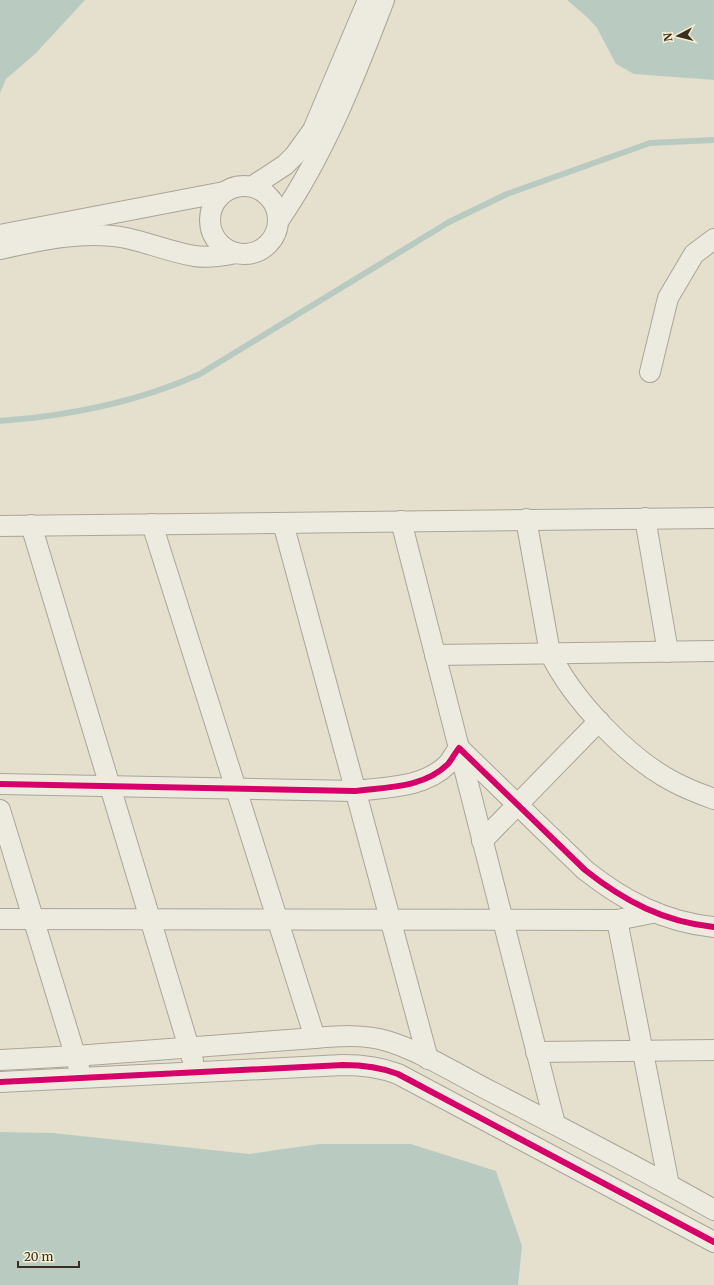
<svg xmlns="http://www.w3.org/2000/svg" width="714" height="1285" font-family="Merriweather,serif">
<rect width="100%" height="100%" fill="#e5e0ce"/>
<g fill="#b9cbc1">
<path d="M0 0H85L36 53 6 79 0 93Z"/>
<path d="M567 0H714V80L634 74 616 64 597 28 588 18Z"/>
<path d="M0 1132 53 1133 249 1154 319 1144H411L496 1171 522 1246 518 1285H0Z"/>
</g>
<g fill="none" stroke-linecap="round" stroke-linejoin="round">
<path stroke="#b9cbc1" stroke-width="6" d="M0 421C68 416 138 402 200 374L449 222 507 194 650 143 714 140"/>
<defs>
<g id="minor">
<circle cx="244" cy="220" r="34"/>
<path d="M253 186 285 165 295 155 313 130 368 0"/>
<path d="M279 220C325 153 355 76 384 0"/>
<path d="M0 235 224 192"/>
<path d="M0 249C41 240 84 230 126 238 149 243 171 252 194 256 208 258 222 256 236 253"/>
<path d="M650 372 668 298 694 254 714 239"/>
<path d="M645 518 668 652"/>
<path d="M526 519 550 653C572 699 627 757 672 781 685 788 700 794 714 799"/>
<path d="M401 521 555 1124"/>
<path d="M283 523 428 1059"/>
<path d="M152 524 315 1038"/>
<path d="M31 525 193 1061"/>
<path d="M0 526 714 518"/>
<path d="M435 655 714 651"/>
<path d="M0 784 355 791C387 787 424 788 448 764 452 759 455 753 459 748L585 870C624 901 664 922 714 927"/>
<path d="M0 810 79 1068"/>
<path d="M482 841 599 721"/>
<path d="M0 919 617 920 652 913"/>
<path d="M617 920 669 1185"/>
<path d="M536 1052 714 1050"/>
<path d="M0 1060 75 1056 315 1038C339 1036 364 1034 387 1041 421 1051 462 1077 494 1093 568 1131 642 1169 714 1210"/>
<path d="M0 1082 343 1065C363 1065 380 1067 398 1074L714 1242"/>
</g>
</defs>
<use href="#minor" stroke="#aaa597" stroke-width="22"/>
<use href="#minor" stroke="#edeae0" stroke-width="20"/>
<defs>
<g id="cycleway">
<path d="M0 784 355 791C387 787 424 788 448 764 452 759 455 753 459 748L585 870C624 901 664 922 714 927"/>
<path d="M0 1082 343 1065C363 1065 380 1067 398 1074L714 1242"/>
</g>
</defs>
<use href="#cycleway" stroke="#f6efd4" stroke-width="8"/>
<use href="#cycleway" stroke="#d6006c" stroke-width="6"/>
</g>
<g transform="translate(678 36) rotate(263)" stroke="#f6efd4" stroke-width="3" paint-order="stroke">
<path d="M0-3L7 15L0 10L-7 15Z" fill="#3a2e1e"/>
<text y="-6" font-size="11" font-weight="bold" text-anchor="middle" fill="#3a2e1e">N</text>
</g>
<path d="M18 1261v6h61v-6" fill="none" stroke="#3a2e1e" stroke-width="2"/>
<text x="24" y="1261" font-size="12" fill="#3a2e1e" stroke="#f6efd4" stroke-width="3" paint-order="stroke">20 m</text>
</svg>
